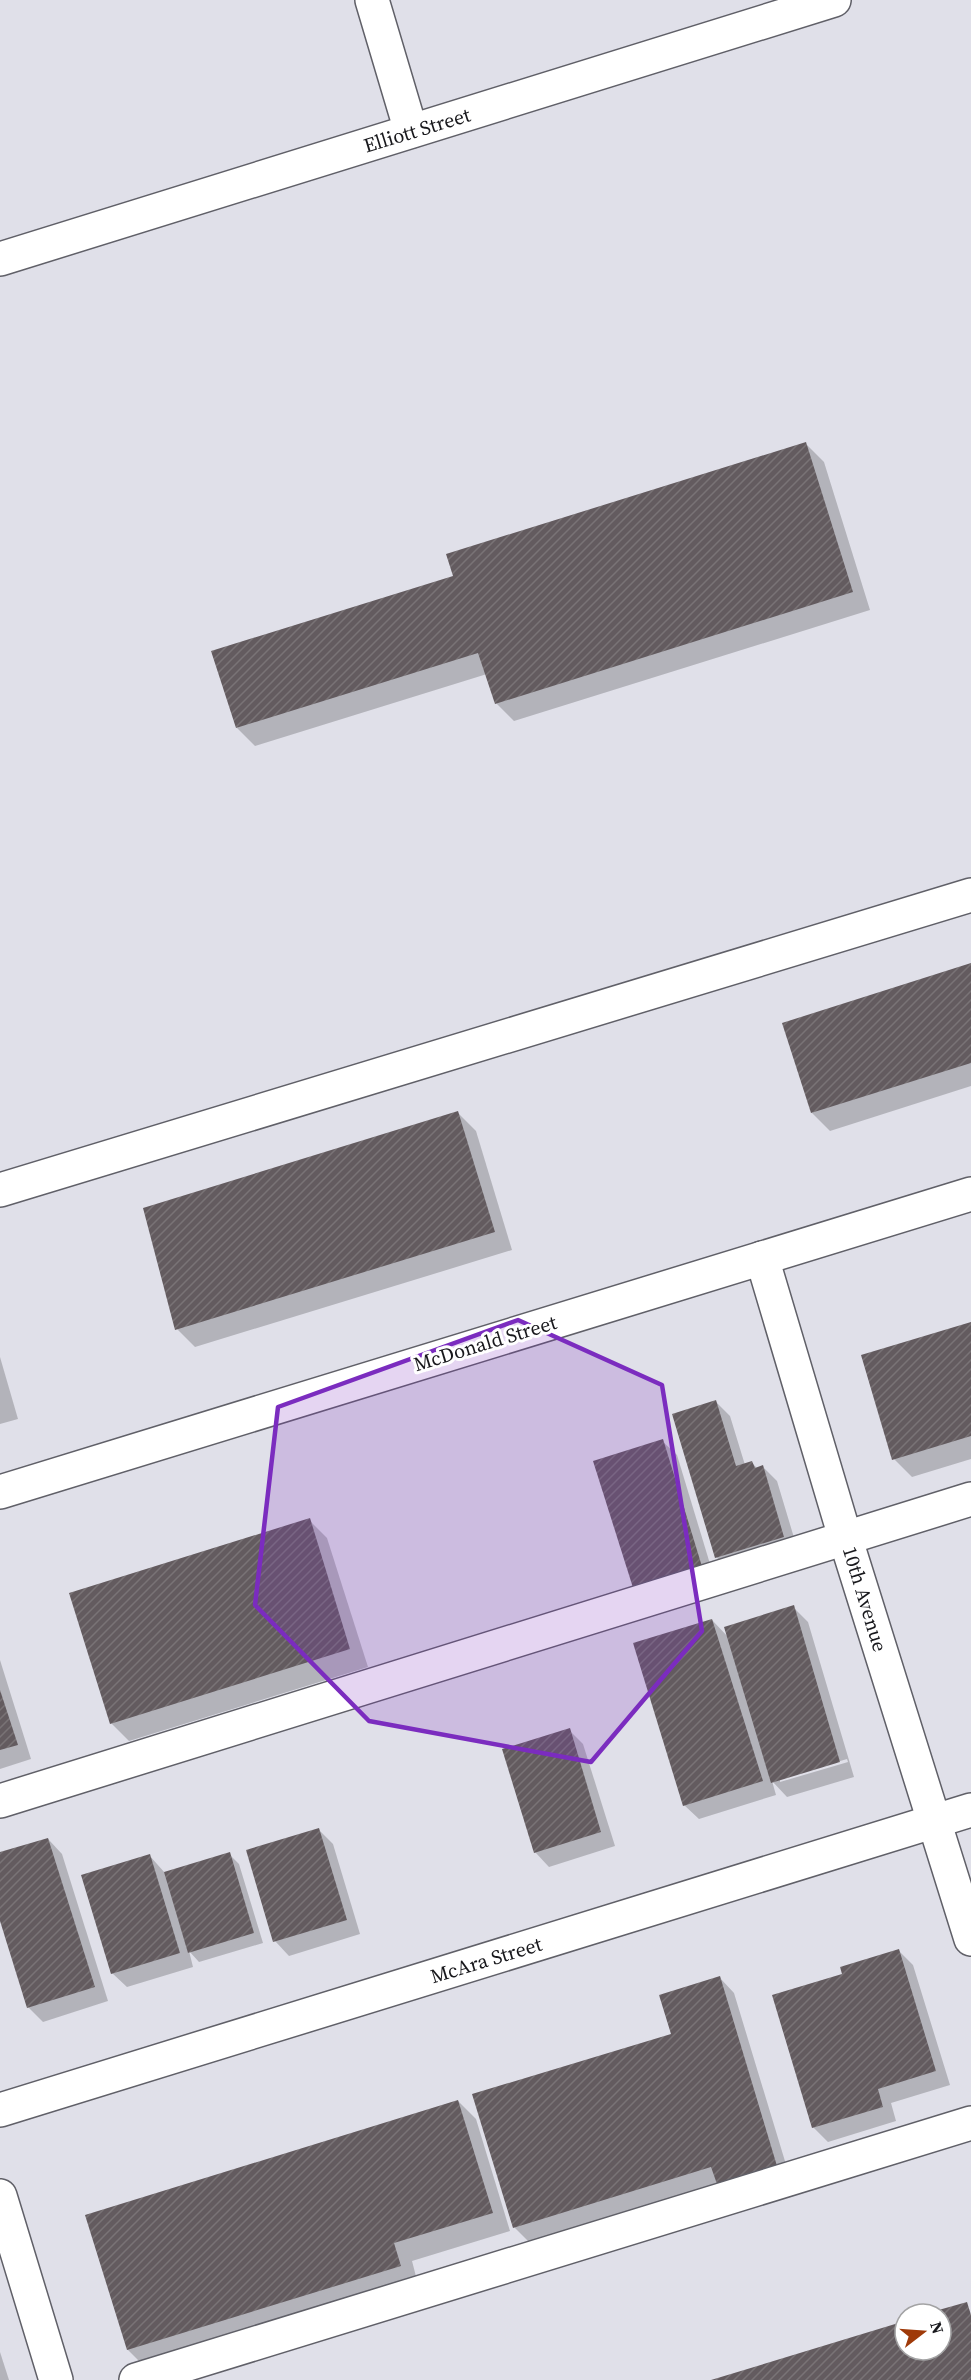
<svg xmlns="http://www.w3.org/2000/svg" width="971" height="2380" font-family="'Source Serif 4',serif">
<defs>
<pattern id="building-hatch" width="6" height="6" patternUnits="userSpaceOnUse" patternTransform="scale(1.5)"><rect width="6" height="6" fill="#635b5f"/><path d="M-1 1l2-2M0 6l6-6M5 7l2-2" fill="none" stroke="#797376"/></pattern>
</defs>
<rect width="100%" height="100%" fill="#e0e0e9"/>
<g fill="#0003" fill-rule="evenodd">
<path d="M806 444 824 462 870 610 514 721 496 703 487 674 255 746 237 728 455 577Z"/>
<path d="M971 964V1086L830 1131 812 1113Z"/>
<path d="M458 1113 476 1131 512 1250 195 1347 177 1329Z"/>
<path d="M971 1323V1459L912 1477 894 1459Z"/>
<path d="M0 1357 18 1419 0 1424Z"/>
<path d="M716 1402 730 1416 745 1465 752 1463 758 1469 763 1467 777 1481 798 1551 731 1571 716 1557Z"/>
<path d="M662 1441 677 1455 717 1587 650 1608Z"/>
<path d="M309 1520 327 1538 368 1667 129 1741 111 1723Z"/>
<path d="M793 1607 808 1622 854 1777 787 1797 772 1781 776 1795 699 1819 684 1805 712 1620 729 1638ZM847 1759 848 1762 780 1782V1779Z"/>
<path d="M0 1660 31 1759 0 1769Z"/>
<path d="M569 1730 583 1744 615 1846 549 1867 535 1852Z"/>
<path d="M319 1830 333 1844 360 1934 289 1956 275 1941Z"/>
<path d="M48 1839 62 1854 108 2001 43 2022 28 2007 0 1916V1854Z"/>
<path d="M229 1854 239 1864 263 1943 199 1962 189 1951 193 1967 127 1987 112 1973 149 1855 165 1873Z"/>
<path d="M898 1950 913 1965 950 2085 891 2103 896 2121 828 2142 813 2127 844 1975Z"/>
<path d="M720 1978 734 1993 791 2181 533 2246 515 2228 474 2096 673 2035Z"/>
<path d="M458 2101 476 2119 510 2231 412 2261 418 2284 146 2368 128 2350 87 2216Z"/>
<path d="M0 2352 9 2380H0Z"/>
</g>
<g fill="url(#building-hatch)">
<path d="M806 442 853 592 495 704 478 653 236 728 211 651 453 576 446 554Z"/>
<path d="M971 963V1063L811 1113 782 1023Z"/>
<path d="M458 1111 495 1232 175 1330 143 1208Z"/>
<path d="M971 1322V1436L892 1460 861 1355Z"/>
<path d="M716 1400 736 1466 752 1461 755 1468 763 1465 784 1537 715 1558 672 1414Z"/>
<path d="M663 1439 704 1573 635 1594 593 1461Z"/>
<path d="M310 1518 350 1649 110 1724 69 1593Z"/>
<path d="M794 1605 840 1762 771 1783 724 1627Z"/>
<path d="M712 1619 763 1781 683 1806 633 1643Z"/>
<path d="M0 1690 18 1745 0 1750Z"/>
<path d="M570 1728 601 1832 534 1853 502 1749Z"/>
<path d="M319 1828 347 1920 273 1942 246 1850Z"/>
<path d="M48 1838 95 1987 27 2008 0 1921V1852Z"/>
<path d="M230 1852 254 1933 188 1953 164 1872Z"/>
<path d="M150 1854 180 1953 111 1974 81 1875Z"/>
<path d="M899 1949 936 2071 878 2089 883 2107 812 2128 772 1995 842 1974 840 1967Z"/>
<path d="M720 1976 777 2166 717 2184 711 2167 513 2228 472 2094 671 2034 659 1995Z"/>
<path d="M458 2100 493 2213 394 2243 401 2266 127 2350 85 2215Z"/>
<path d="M967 2302 971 2315V2380H711L905 2321V2350H941V2314L928 2313Z"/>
</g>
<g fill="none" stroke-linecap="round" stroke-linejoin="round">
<defs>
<g id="minor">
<path d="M372 0 411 131"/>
<path d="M0 259 834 0"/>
<path d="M0 1190 971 895"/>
<path d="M762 1258 845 1537 971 1939"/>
<path d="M0 1492 971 1194"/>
<path d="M0 1801 971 1499"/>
<path d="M0 2110 971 1810"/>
<path d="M0 2196 56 2380"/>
<path d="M136 2380 971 2123"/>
</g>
</defs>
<use href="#minor" stroke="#606068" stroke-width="36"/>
<use href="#minor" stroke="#fff" stroke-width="33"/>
</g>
<path fill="#7b2cbf" fill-opacity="0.2" stroke="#7b2cbf" stroke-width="4.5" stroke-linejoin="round" d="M518 1320 662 1385 702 1631 591 1762 369 1721 255 1605 278 1407Z"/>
<g text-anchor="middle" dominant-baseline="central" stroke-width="6" stroke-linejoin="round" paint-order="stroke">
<g font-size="20" fill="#18181c" stroke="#fff">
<text transform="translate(417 130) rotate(-17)">Elliott Street</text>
<text transform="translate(485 1343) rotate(-17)">McDonald Street</text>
<text transform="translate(865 1599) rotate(73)">10th Avenue</text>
<text transform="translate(486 1960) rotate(-17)">McAra Street</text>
</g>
</g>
<g transform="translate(923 2332) rotate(73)"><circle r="28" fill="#ffffff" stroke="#a3a3a4" stroke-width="1.5"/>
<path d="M0-4.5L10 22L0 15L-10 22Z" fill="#9f3a09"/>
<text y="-9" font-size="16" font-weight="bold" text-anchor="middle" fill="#18181c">N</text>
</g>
</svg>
